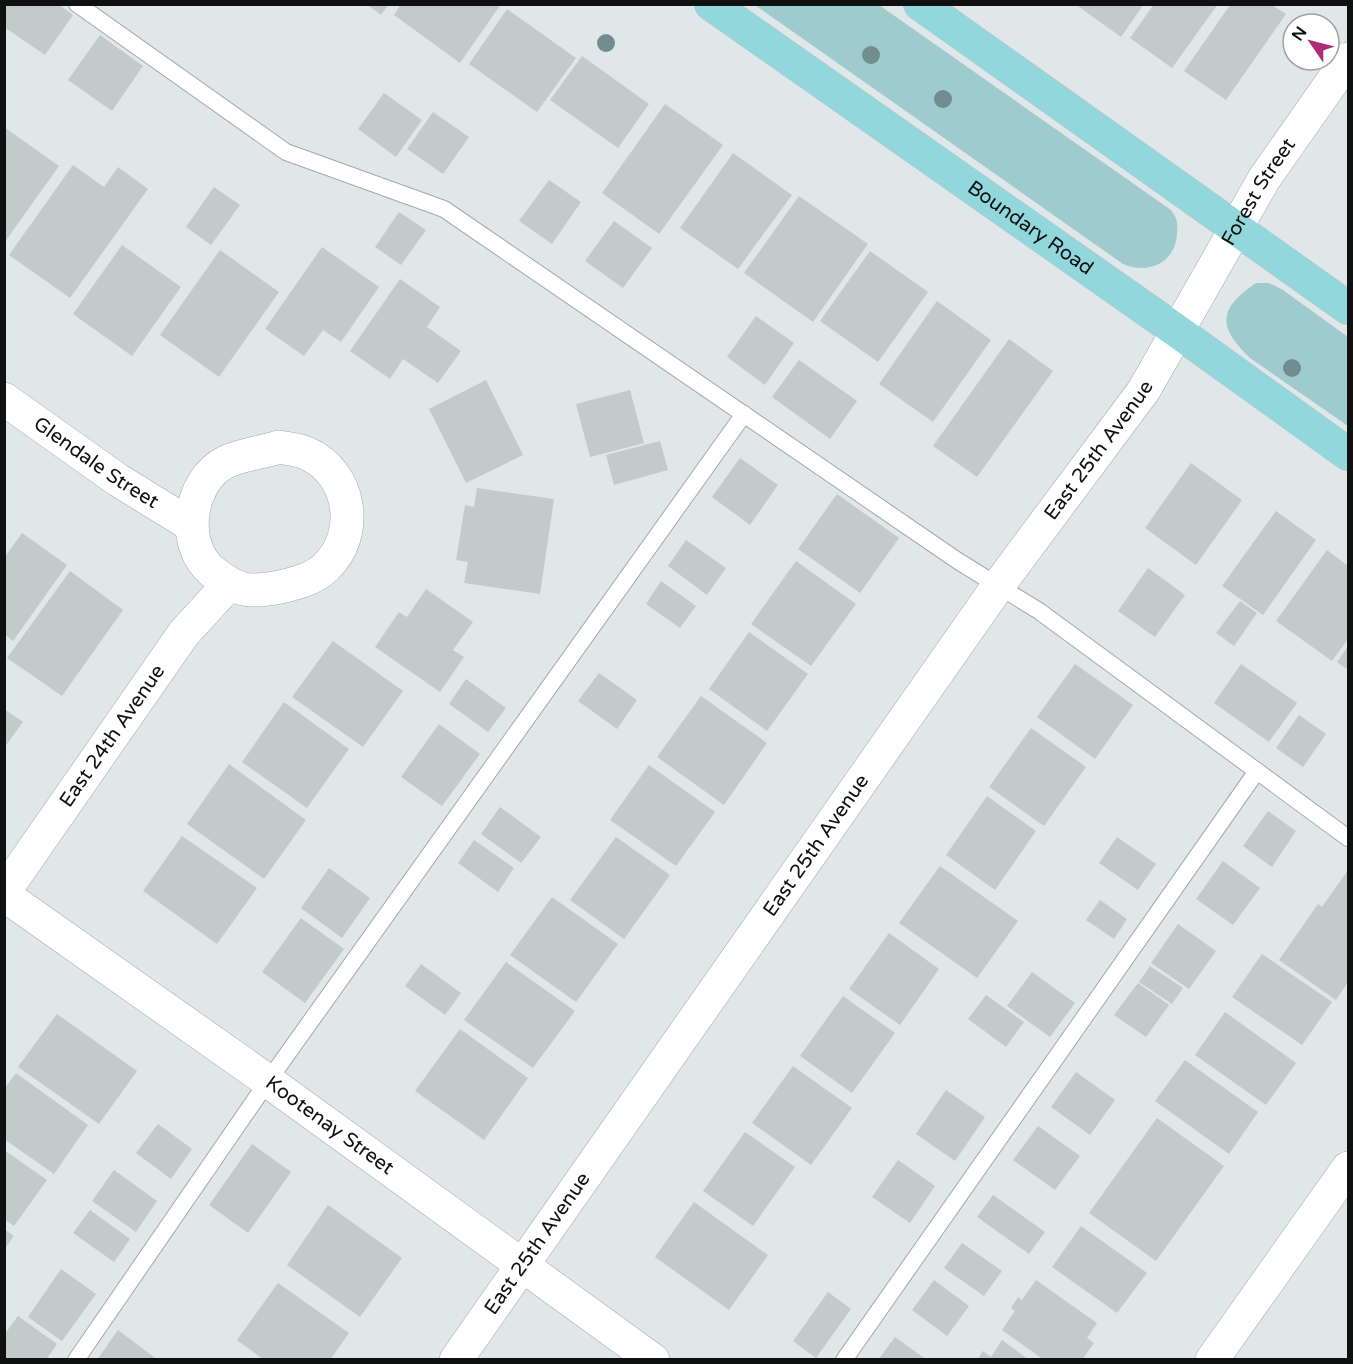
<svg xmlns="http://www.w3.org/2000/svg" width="1353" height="1364" font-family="'Varela Round',sans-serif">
<rect width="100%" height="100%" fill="#e0e7e8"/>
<g fill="#9fcbce">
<path d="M755 5H879L1171 210C1177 218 1178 223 1177 233 1176 263 1148 275 1123 264Z"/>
<path d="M1256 283H1269L1283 290 1348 337V426L1250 358C1217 326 1218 309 1256 283Z"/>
</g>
<g fill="#c3caca">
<path d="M4 4H58L73 15 45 55 4 27Z"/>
<path d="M366 4H389L381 15Z"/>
<path d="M401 4H501L460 63 394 15Z"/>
<path d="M1075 4H1144L1121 37Z"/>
<path d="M1154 4H1218L1172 68 1130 38Z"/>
<path d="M1230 5H1272L1286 14 1226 100 1184 71Z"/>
<path d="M507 9 576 58 537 112 469 64Z"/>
<path d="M100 35 143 66 112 111 68 80Z"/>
<path d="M582 56 649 104 618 148 550 100Z"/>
<path d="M384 93 422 120 396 157 358 129Z"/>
<path d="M665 104 723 145 659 234 602 193Z"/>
<path d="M433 112 469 137 443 174 407 149Z"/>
<path d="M4 127 59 166 4 243Z"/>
<path d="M733 153 792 195 738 269 680 228Z"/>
<path d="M73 165 104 187 118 167 148 189 70 298 9 255Z"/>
<path d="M549 180 581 202 552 244 519 221Z"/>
<path d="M214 187 240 205 211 245 186 227Z"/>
<path d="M799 196 868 244 813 322 744 273Z"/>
<path d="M399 212 426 230 401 265 375 247Z"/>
<path d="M614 221 652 248 623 288 585 261Z"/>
<path d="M122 245 181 287 132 356 73 314Z"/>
<path d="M322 247 379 287 341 342 323 330 304 356 265 329Z"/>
<path d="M220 250 279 292 219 377 160 335Z"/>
<path d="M870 251 928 292 878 362 820 321Z"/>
<path d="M400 279 440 307 427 327 461 351 438 383 403 359 390 379 350 351Z"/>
<path d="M937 301 991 340 933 422 879 384Z"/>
<path d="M756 316 794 343 765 385 727 357Z"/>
<path d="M1009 339 1053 371 977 477 933 446Z"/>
<path d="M799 360 857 401 830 439 772 397Z"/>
<path d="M486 380 523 455 466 483 429 409Z"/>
<path d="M630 390 644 443 590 457 576 404Z"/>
<path d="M660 441 668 470 614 485 606 455Z"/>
<path d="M740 458 778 485 750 525 712 497Z"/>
<path d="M1191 463 1242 500 1196 565 1145 528Z"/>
<path d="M477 488 554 499 540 594 464 583 468 562 456 560 465 505 474 507Z"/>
<path d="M837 494 899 538 860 593 798 549Z"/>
<path d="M1276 511 1316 540 1263 615 1222 586Z"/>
<path d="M22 533 67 565 13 641 4 634V558Z"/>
<path d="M686 540 726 568 707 595 668 566Z"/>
<path d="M1327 550 1348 566V639L1332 661 1276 621Z"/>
<path d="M796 561 856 604 811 666 751 624Z"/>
<path d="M1148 568 1185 595 1155 637 1118 611Z"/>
<path d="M70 571 123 610 62 696 7 658Z"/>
<path d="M661 581 696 606 680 628 646 604Z"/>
<path d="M426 589 473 622 453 650 464 657 440 692 375 647 399 612 407 617Z"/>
<path d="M1240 601 1257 613 1234 646 1216 633Z"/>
<path d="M749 632 808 674 767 731 709 689Z"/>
<path d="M333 641 403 691 363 747 292 697Z"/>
<path d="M1348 646V670L1337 662Z"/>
<path d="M1075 664 1133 705 1095 759 1037 717Z"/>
<path d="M1241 664 1297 703 1269 742 1214 703Z"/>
<path d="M599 673 637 700 617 729 578 701Z"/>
<path d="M466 679 506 708 488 732 449 704Z"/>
<path d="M701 696 767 743 724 805 657 757Z"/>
<path d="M284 702 349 749 307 808 242 762Z"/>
<path d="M4 709 23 722 4 748Z"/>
<path d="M1299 715 1326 734 1303 767 1276 748Z"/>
<path d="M439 724 480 754 442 806 401 777Z"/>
<path d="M1031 728 1086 767 1044 826 989 787Z"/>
<path d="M229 764 306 820 264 879 187 824Z"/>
<path d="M649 765 715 812 676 866 610 820Z"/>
<path d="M987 796 1036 831 995 890 946 855Z"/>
<path d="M500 807 541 837 521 863 481 834Z"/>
<path d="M1268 811 1296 831 1272 867 1243 846Z"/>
<path d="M182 836 257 888 217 944 143 891Z"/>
<path d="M616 837 670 875 624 939 570 900Z"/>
<path d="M1117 837 1156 864 1138 890 1099 863Z"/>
<path d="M474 840 514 868 498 892 458 863Z"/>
<path d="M1223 861 1260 888 1233 925 1196 899Z"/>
<path d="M940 866 1018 921 977 978 899 923Z"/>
<path d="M329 868 370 898 342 938 301 908Z"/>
<path d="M1348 870V982L1336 1000 1279 960 1318 904 1322 907Z"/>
<path d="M552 897 618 944 576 1002 510 955Z"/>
<path d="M1100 900 1127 919 1114 939 1086 920Z"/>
<path d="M301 918 344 949 305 1003 262 972Z"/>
<path d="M1178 924 1216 951 1189 989 1151 963Z"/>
<path d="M889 933 939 969 900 1025 849 989Z"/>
<path d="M1262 954 1332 1002 1302 1045 1232 997Z"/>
<path d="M506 962 575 1011 533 1068 464 1020Z"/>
<path d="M421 964 461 993 445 1015 405 986Z"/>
<path d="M1150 966 1183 988 1172 1004 1139 982Z"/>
<path d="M1032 972 1075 1003 1050 1037 1007 1006Z"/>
<path d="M1138 983 1169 1005 1146 1037 1114 1015Z"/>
<path d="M986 995 1024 1022 1006 1047 968 1019Z"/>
<path d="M843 996 895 1033 852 1093 800 1056Z"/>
<path d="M1225 1012 1296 1063 1266 1105 1195 1055Z"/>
<path d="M57 1014 137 1071 99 1124 18 1067Z"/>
<path d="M460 1029 528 1078 484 1140 415 1091Z"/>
<path d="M1185 1060 1258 1112 1229 1154 1155 1101Z"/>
<path d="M793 1066 852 1108 811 1165 752 1123Z"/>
<path d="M1076 1072 1115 1100 1090 1135 1051 1107Z"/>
<path d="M16 1073 88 1125 54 1174 4 1139V1089Z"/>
<path d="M946 1090 985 1117 955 1161 916 1134Z"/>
<path d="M1157 1118 1224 1166 1156 1261 1089 1213Z"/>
<path d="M158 1124 192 1149 171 1179 136 1153Z"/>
<path d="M1038 1126 1080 1156 1055 1190 1013 1160Z"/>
<path d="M745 1132 795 1167 753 1226 703 1191Z"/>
<path d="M252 1144 291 1172 248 1233 209 1205Z"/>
<path d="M4 1150 47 1180 14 1226 4 1219Z"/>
<path d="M898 1160 935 1186 910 1223 872 1197Z"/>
<path d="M114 1170 157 1201 136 1232 92 1201Z"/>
<path d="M993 1195 1045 1232 1029 1254 977 1217Z"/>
<path d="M694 1202 768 1255 729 1310 655 1257Z"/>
<path d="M328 1205 402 1258 360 1317 287 1265Z"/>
<path d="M90 1210 130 1239 114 1262 73 1233Z"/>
<path d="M1081 1226 1147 1273 1117 1313 1052 1267Z"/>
<path d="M4 1229 14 1236 4 1250Z"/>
<path d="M962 1243 1002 1271 984 1296 944 1268Z"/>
<path d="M61 1269 96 1294 62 1341 28 1317Z"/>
<path d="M934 1280 969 1306 947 1336 912 1310Z"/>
<path d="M1036 1280 1097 1323 1087 1338 1094 1343 1082 1360H1044L1002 1330 1015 1311 1011 1308 1018 1297 1022 1300Z"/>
<path d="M278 1283 349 1333 330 1360H264L237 1340Z"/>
<path d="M828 1292 851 1309 816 1358 793 1341Z"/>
<path d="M18 1316 57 1344 46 1360H4V1335Z"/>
<path d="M118 1330 158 1360H97Z"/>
<path d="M895 1337 927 1360H878Z"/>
<path d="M1002 1340 1029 1360H977L983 1351 991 1357Z"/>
</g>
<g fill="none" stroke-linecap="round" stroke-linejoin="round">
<defs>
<g id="service">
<path d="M77 4 286 152 444 209 958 561 1039 611 1348 838"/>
<path d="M76 1360 268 1081 744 414"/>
<path d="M844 1360 1257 771"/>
</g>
<g id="minor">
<path id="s1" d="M4 399 118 480 191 525"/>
<path d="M279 447C288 449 298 449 306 453 351 472 361 534 326 567 314 579 296 583 280 587 250 593 238 592 213 572 179 545 189 480 226 462 240 455 264 452 279 447Z"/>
<path id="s2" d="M4 892 184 633 229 584"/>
<path id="s3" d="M4 895 268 1081 653 1360"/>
<path id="s4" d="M456 1360 998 586 1144 390 1264 179 1348 59"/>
<path d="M1212 1360 1348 1168"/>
</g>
<g id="primary">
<path id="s5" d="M711 4 1177 331 1348 454"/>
<path d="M920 4 1348 308"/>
</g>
</defs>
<use href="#service" stroke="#a3a9aa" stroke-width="18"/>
<use href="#minor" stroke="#a3a9aa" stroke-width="34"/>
<use href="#primary" stroke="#c1c1c1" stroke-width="34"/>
<use href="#service" stroke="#fff" stroke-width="16"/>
<use href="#minor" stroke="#fff" stroke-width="33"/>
<use href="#primary" stroke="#91d7dc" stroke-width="33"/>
</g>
<g fill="#728d8e">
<circle cx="606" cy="43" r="9"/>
<circle cx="871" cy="55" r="9"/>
<circle cx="943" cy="99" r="9"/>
<circle cx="1292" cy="368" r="9"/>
</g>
<g text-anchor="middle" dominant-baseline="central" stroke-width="4.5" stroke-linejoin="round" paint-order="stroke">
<g font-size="20" fill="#0f1111" stroke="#fff">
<text stroke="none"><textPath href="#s4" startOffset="1418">Forest Street</textPath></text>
<text stroke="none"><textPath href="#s5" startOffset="390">Boundary Road</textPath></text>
<text stroke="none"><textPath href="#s4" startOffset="1114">East 25th Avenue</textPath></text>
<text stroke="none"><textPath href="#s1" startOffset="112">Glendale Street</textPath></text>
<text stroke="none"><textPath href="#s2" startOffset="190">East 24th Avenue</textPath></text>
<text stroke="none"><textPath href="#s4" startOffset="628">East 25th Avenue</textPath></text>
<text stroke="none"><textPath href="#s3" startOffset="399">Kootenay Street</textPath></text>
<text stroke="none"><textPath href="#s4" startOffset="142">East 25th Avenue</textPath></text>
</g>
</g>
<rect width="1353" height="1364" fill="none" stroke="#0f1111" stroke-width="12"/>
<g transform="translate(1311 42) rotate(305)"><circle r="28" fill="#ffffff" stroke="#9fa0a0" stroke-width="1.5"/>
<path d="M0-4.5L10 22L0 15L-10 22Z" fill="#b02d76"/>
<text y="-9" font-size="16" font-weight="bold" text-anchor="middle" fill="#0f1111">N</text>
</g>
</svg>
